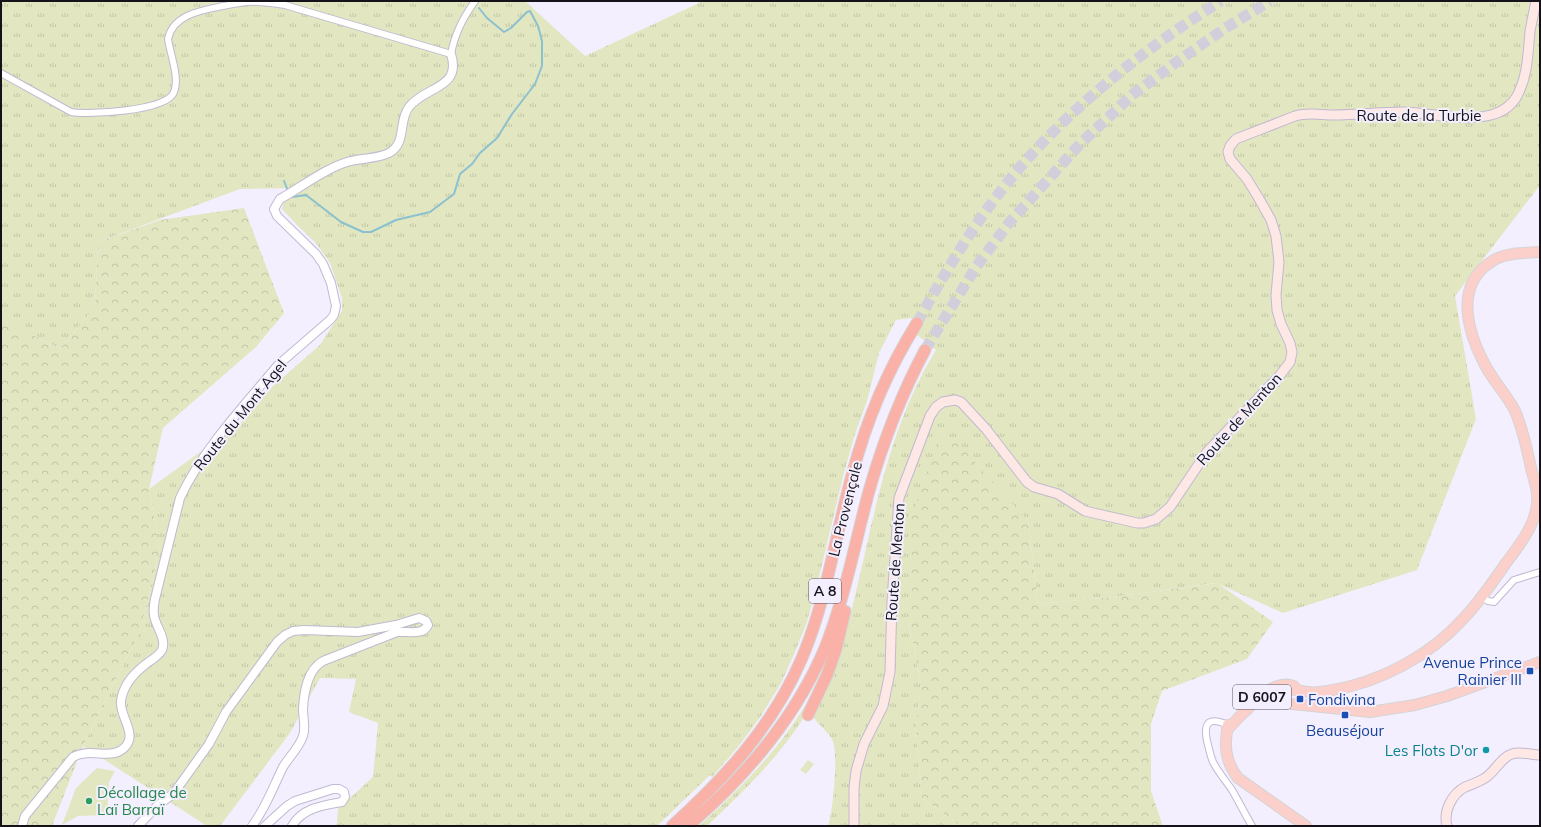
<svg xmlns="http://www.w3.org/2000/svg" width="1541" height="827" font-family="Mulish,sans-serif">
<defs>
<pattern id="grass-tufts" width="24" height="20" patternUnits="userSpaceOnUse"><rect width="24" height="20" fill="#e2e7c1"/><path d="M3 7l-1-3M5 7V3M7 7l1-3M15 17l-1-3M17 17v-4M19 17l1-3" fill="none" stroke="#c1c5a5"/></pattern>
<pattern id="forest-crowns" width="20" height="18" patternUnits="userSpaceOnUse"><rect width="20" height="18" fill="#e2e7c1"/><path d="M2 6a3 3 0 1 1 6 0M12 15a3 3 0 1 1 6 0" fill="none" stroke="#c1c5a5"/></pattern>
</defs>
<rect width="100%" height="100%" fill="#f4effe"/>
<g fill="url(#grass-tufts)">
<path d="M1 1H525L585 56 699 3 696 1H1540V185L1455 296 1476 419 1417 570 1283 613 1216 583 1113 597 1038 604 1028 521 909 622 921 684 916 727 922 798 961 826H828C833 813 839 751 832 739 828 732 819 725 814 718L812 714C821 695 834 673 840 653 870 552 879 442 936 350L916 334 923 323 911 318 896 320 879 353 867 401 854 437 843 477 818 581 807 622 795 652 781 683 761 716 738 747 712 777 710 775 657 826H335L337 824 338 809 373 777 378 723 349 712 356 679 320 678 290 733 220 826H207L83 746 140 631 160 549 149 489 243 421 273 386 320 345 342 311V298L330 263 316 243 298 226 282 209 284 201 301 188 240 189 98 242 95 307 60 349 1 319Z"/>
<path d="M833 649C823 674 815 700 801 722 775 761 741 794 707 826H699C739 790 778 751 806 704 816 687 824 668 833 649Z"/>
</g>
<g fill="url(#forest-crowns)">
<path d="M244 208 284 313 256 347 163 428 149 489 160 549 140 631 83 746 52 826H1V319L60 349 95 307 98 242 160 220Z"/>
<path d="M952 437 1028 521 1038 604 1113 597 1217 583 1273 622 1247 659 1162 691 1151 724V791L1163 826H961L922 798 916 727 921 684 909 622 910 521 937 443Z"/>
</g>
<g fill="#e2e7c1">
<path d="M808 760 814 764 806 774 800 770Z"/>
<path d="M97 768 115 771 109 782 107 815 78 816 62 825 76 788Z"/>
</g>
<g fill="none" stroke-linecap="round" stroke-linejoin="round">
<g stroke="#8bc1cf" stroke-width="2">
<path d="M284 181 288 191"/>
<path d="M291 194 292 197 306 195 341 222 363 232H371L396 220 430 212 454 194 460 174 472 164 480 153 497 138 512 114 535 84 542 66V41L538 26 530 11 527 12 511 28 504 32 487 18 479 8"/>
</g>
<g stroke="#d3cedc" stroke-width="11" stroke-dasharray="11 5.5" stroke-linecap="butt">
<path d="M917 323C945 272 975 222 1011 178 1068 109 1145 48 1221 1"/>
<path d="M925 350 976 267 1009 223 1080 144 1132 95 1178 61 1224 29 1270 1"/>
</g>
<defs>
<g id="minor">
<path d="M1 73 71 112C90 115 162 111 173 94 181 80 170 54 168 39 173 14 203 10 223 6 234 4 246 1 257 2 267 2 276 4 285 5L451 54C455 33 463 18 475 1"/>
<path d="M1482 597 1488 601 1494 602 1514 580 1540 572"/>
<path d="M1228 725C1210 717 1203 721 1207 741 1209 748 1210 755 1213 762 1218 772 1226 781 1232 790 1239 802 1245 814 1252 826"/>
</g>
<g id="tertiary">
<path d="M22 826 25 816 73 757C91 747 112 761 125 747 138 734 119 716 121 701 123 686 134 673 146 664 151 660 159 656 162 650 167 638 155 626 154 615 153 610 154 604 155 599L180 498C203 449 243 407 278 365L330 320 334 315 336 306 331 283 323 264 316 254 277 216 274 209 280 199C300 188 326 168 347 162 360 158 377 159 389 153 407 143 398 121 409 107 425 86 462 89 451 54"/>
<path d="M138 826 156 807 174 793 209 744 226 712 277 642 285 635 293 631 304 630 358 632 396 625 419 618 426 621 428 625C423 636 408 631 397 632L323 661C307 670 304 692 303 709 303 718 306 728 303 736 299 748 289 757 283 767 273 787 266 808 252 826"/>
<path d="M265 826 287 806 295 801 333 789H339L344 792 345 797 342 802C324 805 302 808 292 826"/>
</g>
<g id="secondary">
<path d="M854 826V788L856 771 864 744 883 706 890 672 892 601 899 498 930 416 936 407 943 402 955 400 961 402 986 429 1027 482 1034 487 1058 494 1085 511 1137 523H1144L1156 519 1170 507 1207 452 1280 375 1290 362 1292 352 1290 343 1281 324 1277 310 1276 295 1279 262 1276 236 1271 220 1258 197 1247 179 1230 159 1228 152 1230 146 1236 139 1295 116C1308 112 1321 115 1334 115 1357 115 1380 112 1404 112 1432 113 1463 122 1491 115 1502 112 1512 105 1517 96 1528 76 1528 52 1530 31 1532 21 1534 11 1536 1"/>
<path d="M1447 826C1443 811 1452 794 1465 787 1472 784 1479 782 1485 778 1495 772 1501 757 1512 754 1520 751 1532 755 1540 755"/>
</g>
<g id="primary">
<path d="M1260 697C1270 689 1281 681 1294 686"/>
<path d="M1273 702 1370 712 1415 705 1447 696 1540 662"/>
<path d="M1244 712C1258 696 1265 704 1281 698L1286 690C1294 689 1301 691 1308 692 1314 693 1322 692 1328 691 1379 683 1430 656 1464 618 1480 601 1493 582 1506 563 1521 543 1540 520 1537 493 1536 485 1533 476 1531 468 1527 449 1523 429 1515 411 1506 393 1491 379 1483 361 1469 334 1457 294 1482 269 1487 265 1492 260 1498 258 1511 252 1526 253 1540 252"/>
<path d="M1228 725C1224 745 1225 761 1238 778L1306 826"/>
<path d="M1227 730 1244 712 1248 709"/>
</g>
<g id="motorway">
<path d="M808 715 827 675 836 649 845 611"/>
<path d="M672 826C725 778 773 726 802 658 827 599 835 536 852 475 866 422 888 369 917 323"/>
<path d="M688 826C746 776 795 719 825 648 845 597 855 543 869 491 883 442 901 395 925 350"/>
</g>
</defs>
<use href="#minor" stroke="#c1b9d1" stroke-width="8"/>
<use href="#tertiary" stroke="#c1b9d1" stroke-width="10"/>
<use href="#secondary" stroke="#c1b9d1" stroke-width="11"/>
<use href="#primary" stroke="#d5d4d6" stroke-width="12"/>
<use href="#motorway" stroke="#d5d4d6" stroke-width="13"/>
<use href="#minor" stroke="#fff" stroke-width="6"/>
<use href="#tertiary" stroke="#fff" stroke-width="8"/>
<use href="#secondary" stroke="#fee8e5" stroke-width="9"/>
<use href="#primary" stroke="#fcd0ca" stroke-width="10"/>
<use href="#motorway" stroke="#fab1a7" stroke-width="11"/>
</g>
<g fill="#1a4fb4" stroke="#f4effe" stroke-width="1.5">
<rect x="1526" y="667" width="8" height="8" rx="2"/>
<rect x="1296" y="695" width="8" height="8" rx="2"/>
<rect x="1341" y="711" width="8" height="8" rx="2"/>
</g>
<circle fill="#0f9aa8" stroke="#f4effe" stroke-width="1.5" cx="1486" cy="750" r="4"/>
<circle fill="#2e9e5b" stroke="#f4effe" stroke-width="1.5" cx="89" cy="801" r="4"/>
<g text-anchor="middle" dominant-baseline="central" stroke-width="4" stroke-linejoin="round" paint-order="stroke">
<g fill="#f4effe" stroke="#58545e" stroke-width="1">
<rect x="809" y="579" width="32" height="24" rx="3"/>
<rect x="1233" y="685" width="58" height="24" rx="3"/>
</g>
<g font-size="14" font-weight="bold" fill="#15121a">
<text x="825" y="591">A 8</text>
<text x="1262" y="697">D 6007</text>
</g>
<g font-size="15" fill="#15121a" stroke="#f4effe">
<text x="1419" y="115">Route de la Turbie</text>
<text transform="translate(240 415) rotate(-51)">Route du Mont Agel</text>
<text transform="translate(1239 419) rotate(-48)">Route de Menton</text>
<text transform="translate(845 509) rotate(-76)">La Provençale</text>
<text transform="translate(895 562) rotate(-86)">Route de Menton</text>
</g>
<g font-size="15" fill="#164399" stroke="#f4effe" text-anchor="end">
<text x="1522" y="662">Avenue Prince<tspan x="1522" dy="17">Rainier III</tspan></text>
<text x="1308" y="699" text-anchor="start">Fondivina</text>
<text x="1345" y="730" text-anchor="middle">Beauséjour</text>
</g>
<g font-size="15" fill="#0d838f" stroke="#f4effe" text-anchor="end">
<text x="1478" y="750">Les Flots D'or</text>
</g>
<g font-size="15" fill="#27864d" stroke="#f4effe" text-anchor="start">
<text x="97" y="792">Décollage de<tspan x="97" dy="17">Laï Barraï</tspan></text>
</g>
</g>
<rect width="1541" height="827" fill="none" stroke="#15121a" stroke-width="4"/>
</svg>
